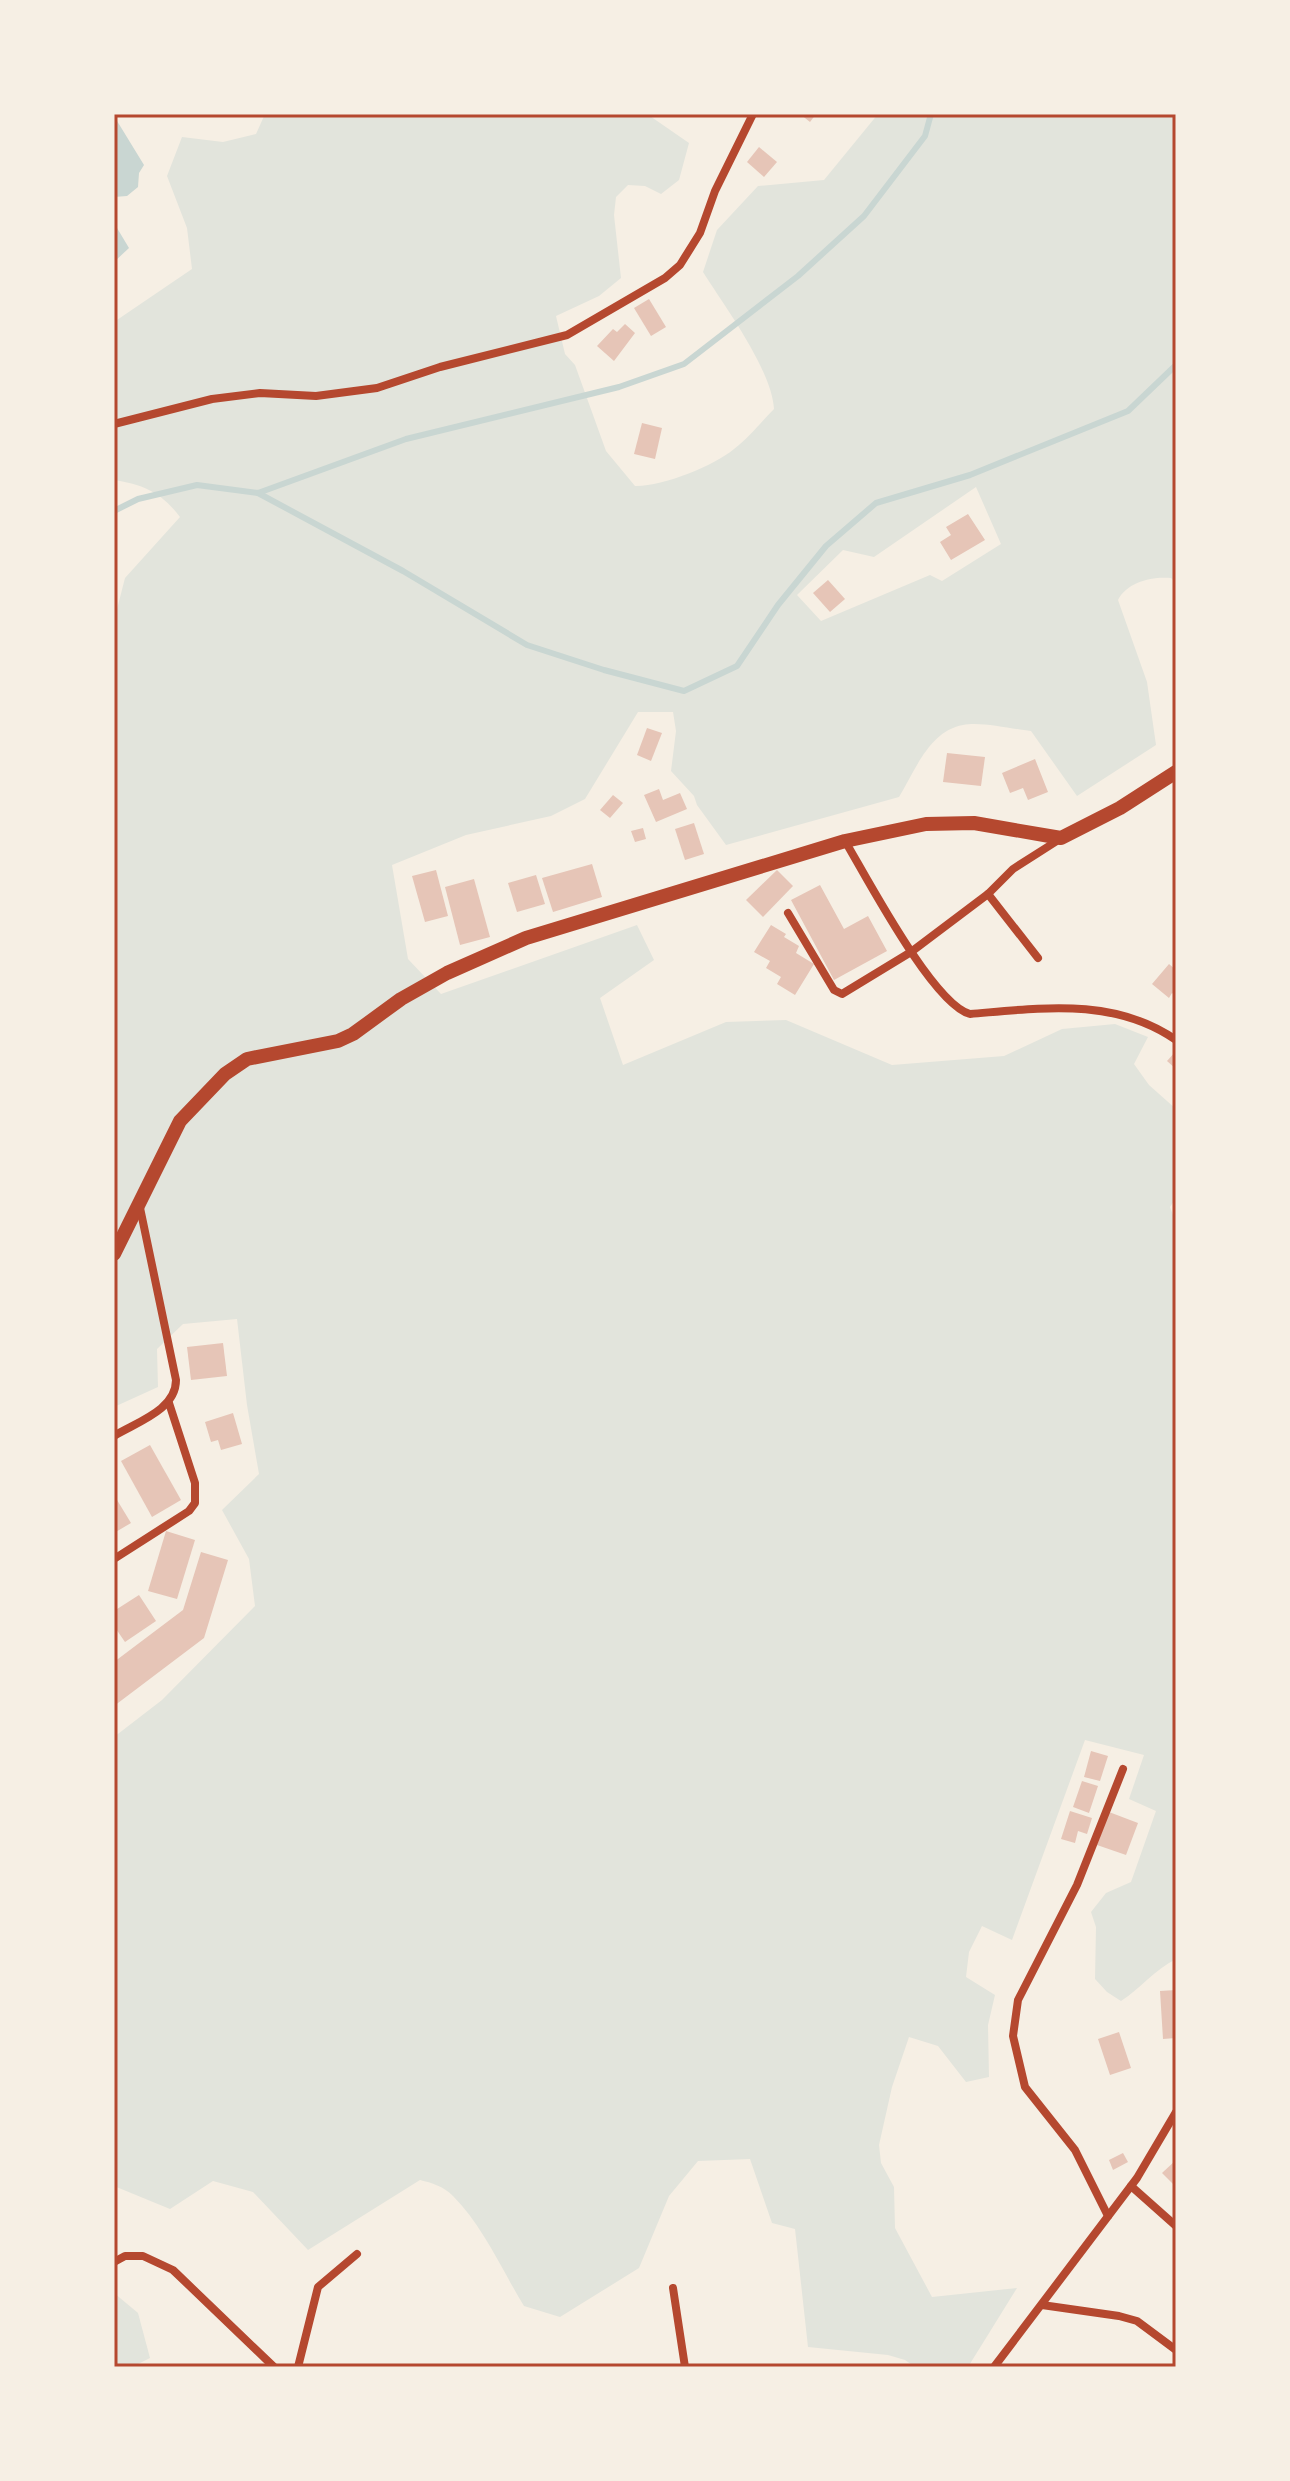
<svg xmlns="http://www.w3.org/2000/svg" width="1290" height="2481" font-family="Figtree,sans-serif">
<rect width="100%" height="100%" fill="#f6efe4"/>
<g fill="#e2e4dc" fill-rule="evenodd">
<path d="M265 114H647L689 143 679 180 661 194 645 186 628 185 616 197 614 215 621 278 599 296 556 316 565 354 575 365 606 451 635 486C661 487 714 466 734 449 749 438 761 422 774 409 772 370 725 307 703 272L717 230 758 186 824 180 878 114H1176V583L1171 578C1152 576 1127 582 1118 600L1147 682 1156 745 1077 796 1031 731C1012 729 980 721 963 725 929 731 915 771 899 797L726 845 697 805 694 796 671 771 676 731 673 712H638L585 799 551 816 466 835 392 865 408 959 441 994 637 925 654 960 600 998 623 1065 726 1022 786 1020 892 1065 1004 1056 1062 1029 1115 1024 1148 1037 1134 1064 1149 1085 1176 1109V1198L1170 1207 1176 1223V1959C1154 1970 1141 1988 1121 2001L1107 1992 1095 1979 1096 1927 1091 1912 1106 1893 1131 1882 1156 1811 1129 1799 1144 1755 1085 1740 1012 1940 982 1926 969 1952 966 1977 995 1995 988 2025 989 2077 966 2082 938 2046 909 2037 892 2087 879 2145 881 2163 894 2187 895 2228 932 2297 1017 2288 968 2367H915L905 2360 888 2355 808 2347 795 2229 772 2223 750 2159 698 2161 669 2196 639 2268 560 2317 524 2306C502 2270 483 2226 453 2196 443 2186 432 2183 420 2180L308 2250 253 2192 213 2181 170 2209 114 2186V1737L162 1700 255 1606 249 1559 222 1510 259 1474 247 1405 237 1319 183 1324 157 1349 158 1387 114 1407V621L125 578 180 517C161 492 144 485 114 480V322L192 269 187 228 167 176 182 137 223 142 256 134ZM976 487 1001 544 942 581 930 575 821 621 797 595 843 550 874 557Z"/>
<path d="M114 2293 138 2313 150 2358 132 2367H114Z"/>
</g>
<g fill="#c9d6d2">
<path d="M114 116 144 165 139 173 138 187 127 196 114 197Z"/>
<path d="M114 223 129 248 114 262Z"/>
</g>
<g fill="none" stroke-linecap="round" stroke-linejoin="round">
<g stroke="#c9d6d2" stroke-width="6">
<path d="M258 493 403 571 527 645 604 670 684 691 737 666 778 605 826 546 876 503 970 475 1128 411 1176 365"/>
<path d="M114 511 138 499 197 485 258 493 406 439 619 387 684 364 798 276 864 216 925 136 931 114"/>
</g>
</g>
<g fill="#e6c5b7">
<path d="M800 114H816L810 122Z"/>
<path d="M759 147 777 162 764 177 747 162Z"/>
<path d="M649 299 666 327 651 336 634 308Z"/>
<path d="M625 324 635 333 614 361 597 346 613 329 617 332Z"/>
<path d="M642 423 662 428 655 459 634 454Z"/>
<path d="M968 514 985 540 951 560 940 542 951 535 946 527Z"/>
<path d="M828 580 845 599 830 612 813 593Z"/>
<path d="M647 728 662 733 651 761 637 755Z"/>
<path d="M947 753 985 757 981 786 943 782Z"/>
<path d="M1035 759 1048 792 1028 800 1023 788 1010 793 1002 773Z"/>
<path d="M659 789 663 800 680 793 687 809 656 822 644 795Z"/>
<path d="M613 795 623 803 610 818 600 810Z"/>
<path d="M694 823 704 854 685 860 675 829Z"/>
<path d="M643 828 646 839 635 842 631 831Z"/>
<path d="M592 864 602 897 553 912 542 878Z"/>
<path d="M436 870 448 916 425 922 412 876Z"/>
<path d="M777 870 793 886 763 917 746 900Z"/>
<path d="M536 875 545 904 517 912 508 883Z"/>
<path d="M474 879 490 937 460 945 445 887Z"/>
<path d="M820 885 844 929 868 916 887 951 834 980 791 900Z"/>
<path d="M771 925 786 934 784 937 799 946 796 953 814 964 795 995 777 984 781 977 766 968 770 961 754 952Z"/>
<path d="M1169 964 1176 970V996L1172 993 1169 998 1152 984Z"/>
<path d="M1176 1051V1069L1167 1061Z"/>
<path d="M223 1343 227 1376 191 1380 187 1347Z"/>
<path d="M233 1413 242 1444 221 1450 218 1440 211 1442 205 1422Z"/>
<path d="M150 1445 181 1500 152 1517 121 1461Z"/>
<path d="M114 1495 131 1523 114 1533Z"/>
<path d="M166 1531 195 1540 177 1599 148 1591Z"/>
<path d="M201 1552 228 1560 204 1638 114 1706V1662L183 1610Z"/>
<path d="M139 1595 156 1621 125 1642 114 1626V1611Z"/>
<path d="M1091 1751 1108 1756 1100 1781 1084 1777Z"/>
<path d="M1082 1781 1098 1786 1089 1813 1073 1807Z"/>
<path d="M1070 1811 1092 1818 1087 1834 1078 1831 1075 1843 1061 1839Z"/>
<path d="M1109 1812 1138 1823 1126 1855 1097 1845Z"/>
<path d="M1176 1990V2038L1163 2039 1160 1991Z"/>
<path d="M1119 2032 1131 2068 1110 2075 1098 2039Z"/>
<path d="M1123 2153 1128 2162 1113 2170 1109 2160Z"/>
<path d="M1176 2160V2187L1162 2173Z"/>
</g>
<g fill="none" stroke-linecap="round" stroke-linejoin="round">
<g stroke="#b5482f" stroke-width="8">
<path d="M114 424 212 399 260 393 316 396 377 388 440 367 567 335 665 278 680 265 700 233 715 191 753 114"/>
<path d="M845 841C867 878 933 1004 970 1014 1042 1008 1114 997 1176 1040"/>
<path d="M988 894 1038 958"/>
<path d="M788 913 834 990 842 994 911 952 988 894 1013 869 1060 839"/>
<path d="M114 1436C137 1422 176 1410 176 1380L139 1203"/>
<path d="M114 1559 189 1511 195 1503V1483L169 1403"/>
<path d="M1131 2186 1176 2226"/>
<path d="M1108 2216 1075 2150 1025 2087 1013 2036 1018 2000 1077 1885 1123 1769"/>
<path d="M114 2262 125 2256H143L173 2270 274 2367"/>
<path d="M673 2288 685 2367"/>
<path d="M1042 2305 1119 2316 1137 2321 1176 2350"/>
<path d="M298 2367 318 2287 357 2254"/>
<path d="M994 2367 1137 2178 1176 2112"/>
</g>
<path stroke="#b5482f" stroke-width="14" d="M114 1254 180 1121 225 1074 247 1059 338 1041 353 1034 401 999 447 973 526 938 845 841 926 824 974 823 1061 838 1120 808 1176 772"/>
</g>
<rect width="1290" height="2481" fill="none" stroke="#f6efe4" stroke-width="232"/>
<rect x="116" y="116" width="1058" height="2249" fill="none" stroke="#b5482f" stroke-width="3"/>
</svg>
